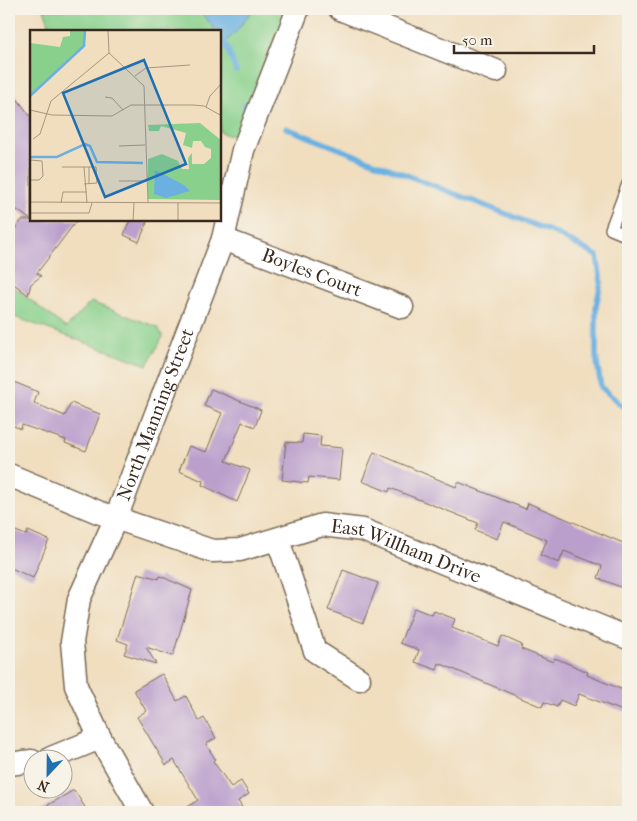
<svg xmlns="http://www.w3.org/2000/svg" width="637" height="821" font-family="'IM FELL French Canon',serif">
<rect width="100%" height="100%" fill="#f7f3e8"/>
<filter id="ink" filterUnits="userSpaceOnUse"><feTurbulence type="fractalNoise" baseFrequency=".02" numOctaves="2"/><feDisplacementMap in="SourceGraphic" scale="10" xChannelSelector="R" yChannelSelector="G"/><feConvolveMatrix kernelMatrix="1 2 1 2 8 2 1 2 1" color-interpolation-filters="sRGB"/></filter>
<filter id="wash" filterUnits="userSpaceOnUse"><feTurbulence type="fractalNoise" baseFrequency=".0096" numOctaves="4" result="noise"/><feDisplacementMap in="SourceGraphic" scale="20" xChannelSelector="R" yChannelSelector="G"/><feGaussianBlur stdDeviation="1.12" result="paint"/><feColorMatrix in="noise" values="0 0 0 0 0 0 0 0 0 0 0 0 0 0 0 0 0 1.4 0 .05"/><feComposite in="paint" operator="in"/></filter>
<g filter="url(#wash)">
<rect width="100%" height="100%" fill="#f0debf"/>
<g fill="#88d08c" stroke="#627d55">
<path d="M44 9H293L243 138 227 135 220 132V31H47L49 24Z"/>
<path d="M9 283 66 328 91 302 157 327 163 337 147 365 9 315Z"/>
</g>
<path fill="#6bb0e1" stroke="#536d80" d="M198 9H253L236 32 225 42 220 36V31H216Z"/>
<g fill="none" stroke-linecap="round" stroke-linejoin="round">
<g stroke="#6bb0e1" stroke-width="5.5">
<path d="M225 42 236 71"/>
<path d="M244 105 249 113"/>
<path d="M286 128 555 233 597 256 601 282 596 306V356L601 387 628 411"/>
</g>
</g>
<g id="blocks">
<g fill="#ba9fcc">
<path d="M9 88 31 117V220L9 204Z"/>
<path d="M22 220H77L37 273 41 276 31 284 28 295 9 280V237Z"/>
<path d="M130 220H148L139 242 124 235Z"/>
<path d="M14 382 38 392 34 403 65 416 71 403 100 414 86 451 65 443 66 440 22 425 21 429 9 424V395Z"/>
<path d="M211 389 261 410 255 427 242 422 226 461 250 470 237 502 202 485 203 481 179 471 189 446 206 452 222 413 204 406Z"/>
<path d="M303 434 321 436 320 446 342 448 339 480 309 477 308 483 282 480 286 442 302 443Z"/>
<path d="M374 452 456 487 458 482 526 509 528 503 628 545V576L623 588 598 578 602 566 564 551 559 563 540 555 547 540 504 522 497 539 475 530 478 523 390 488 389 492 362 481Z"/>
<path d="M13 530 26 535 28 531 49 540 33 578 9 567V540Z"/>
<path d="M343 570 378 583 363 623 328 610Z"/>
<path d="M138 573 159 579 160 576 192 590 173 656 146 647 156 664 124 654 128 644 117 640Z"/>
<path d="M414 608 432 615 434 611 455 619 452 628 498 646 502 636 522 645 521 649 553 662 555 658 588 672 587 675 628 692V713L579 694 574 706 560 700 557 707 544 702 542 707 439 663 437 670 415 662 419 650 400 643Z"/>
<path d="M162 674 177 701 186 696 199 721 204 718 216 738 206 744 215 759 213 761 231 787 241 781 249 794 238 801 245 812H180L198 800 174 760 166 765 137 717 146 711 134 690Z"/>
<path d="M74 790 88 812H36Z"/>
</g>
</g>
</g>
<g filter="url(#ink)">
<use href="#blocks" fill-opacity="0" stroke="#7a6956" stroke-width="1"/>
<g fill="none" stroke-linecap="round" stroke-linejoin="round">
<defs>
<path id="service" d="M628 184 611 229 628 236"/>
<g id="minor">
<path d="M340 9 496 71"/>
<path id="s1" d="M223 239 402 307"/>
<path id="s2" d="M9 475 98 512 212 551 240 550 322 525 363 530 628 638"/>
<path d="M278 540 315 651 359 679"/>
<path d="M51 758 100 738"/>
<path d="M9 764 32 761"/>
<path id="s3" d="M142 812 100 738 76 686 72 642 79 599 116 518 223 239 243 150 298 9"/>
</g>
</defs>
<use href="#service" stroke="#7a6956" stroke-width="14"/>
<use href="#minor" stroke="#7a6956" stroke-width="25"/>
<use href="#service" stroke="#fff" stroke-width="11"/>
<use href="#minor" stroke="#fff" stroke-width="22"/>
</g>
</g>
<g text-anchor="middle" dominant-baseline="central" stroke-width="4" stroke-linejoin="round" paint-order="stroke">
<g font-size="19" fill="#3b2a1e" stroke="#f7f3e8">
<text stroke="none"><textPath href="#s1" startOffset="95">Boyles Court</textPath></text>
<text stroke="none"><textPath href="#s3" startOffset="430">North Manning Street</textPath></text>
<text stroke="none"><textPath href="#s2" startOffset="419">East Willham Drive</textPath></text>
</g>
</g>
<g transform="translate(30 30)">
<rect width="191" height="191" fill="#f0debf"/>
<path d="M40 0H55V15L0 65V13L30 17 33 7 40 6ZM170 93 192 111 191 170 118 169V129L132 124 148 131 152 139H159L158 128 162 123V134H174L181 128V119L175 117 171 111H163L162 118 153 115 156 103 131 96 129 101H119L118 95Z" fill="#88d08c"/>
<path d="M125 140 154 155 160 161 136 168 124 164Z" fill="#6bb0e1"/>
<path fill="none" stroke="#6bb0e1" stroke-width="2.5" d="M0 66 54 16 55 0M0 127H27L55 114 60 116 67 132 113 133"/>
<path fill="none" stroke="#a8967f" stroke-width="1" d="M78 0 79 23 114 56 118 173M105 46 116 38 160 35M75 67 82 68 93 80M176 77 180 66 192 53M0 80 22 85 82 86 101 75H163L174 76 192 86M3 109 10 104 21 71 79 23M89 116 115 115M0 130 12 131 13 146 9 150H0M32 137H54L57 173M54 137H66L67 153 54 154M59 137V153M89 151H117M0 172 192 173M31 173 33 162H57M0 183H59L62 173M103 191 104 173M148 191V173"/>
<path fill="#1f6fb2" fill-opacity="0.15" stroke="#1f6fb2" stroke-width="2.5" d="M114 30 156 134 75 167 33 63Z"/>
<rect width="191" height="191" fill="none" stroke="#3b2a1e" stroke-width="2.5"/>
</g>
<rect width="637" height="821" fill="none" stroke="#f7f3e8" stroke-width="30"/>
<g transform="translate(48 774) rotate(202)"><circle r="24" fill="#f7f3e8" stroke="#aca397"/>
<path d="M0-4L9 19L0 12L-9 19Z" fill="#1f6fb2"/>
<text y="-8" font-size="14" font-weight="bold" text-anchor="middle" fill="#3b2a1e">N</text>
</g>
<path d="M454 45v8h140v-8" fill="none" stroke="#3b2a1e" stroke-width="2.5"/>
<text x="462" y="45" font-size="15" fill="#3b2a1e" stroke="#f7f3e8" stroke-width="4" paint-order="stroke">50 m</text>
</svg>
